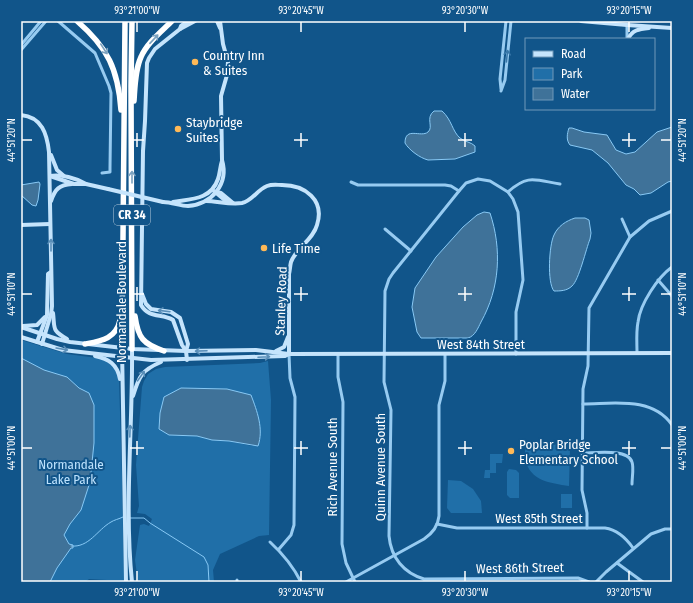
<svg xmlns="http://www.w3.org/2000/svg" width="693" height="603" font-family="'Fira Sans Condensed',sans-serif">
<rect width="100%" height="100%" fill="#11558a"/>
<g fill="#206fa8" fill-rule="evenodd">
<path d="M21 340 67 354 105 359 116 369 119 380 122 476 124 581 89 579 85 582H21Z"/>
<path d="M268 361 271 400 269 535 259 536 220 554 213 570 214 582H138L135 560 140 525 144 524 149 526 152 519 145 514 137 513 139 506 136 465 142 387 144 381 148 374 156 369 165 367 260 363ZM181 388 227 389 251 395C256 410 261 424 260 441L252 446 229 441 212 440 197 436 169 435Z"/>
<path d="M526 443 568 445 570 448 569 486C550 483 530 481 525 459 524 454 526 447 526 443Z"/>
<path d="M490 454H503L502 463H496V473H490V478H484L485 470H490Z"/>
<path d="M509 469 516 470 519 473V498H510L507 495V472Z"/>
<path d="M448 480 461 481 473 489 481 501 482 513H451L447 508Z"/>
<rect x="561" y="494" width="11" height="14"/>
</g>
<g fill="#3f7299" stroke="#88c9f5">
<path d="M434 111H442C452 120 452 131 460 138 465 142 471 142 475 146V152L455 159 428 160C420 158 409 150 405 143 405 126 421 138 428 132 434 127 425 118 434 111Z"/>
<path d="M672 127V181L668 182 651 193 640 195 634 189 626 185 608 163 592 150 570 145C566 140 567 134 569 128H572L584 132 607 135 616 150 626 154 635 152 657 132Z"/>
<path d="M39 182 40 184 38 200 36 206 32 205 21 195V185Z"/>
<path d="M484 212 490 213C502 249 500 288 481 322 478 328 475 336 468 338H421L417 332 412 307 415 288 436 257 463 227 477 215Z"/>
<path d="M575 218H585L589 220 591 233 590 239C586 249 579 280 572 286 567 291 560 291 554 291 547 283 549 245 554 235 558 226 566 221 575 218Z"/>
<path d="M21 358 44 370 67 377 79 388 89 393 94 405V443L90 482 81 510 70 524 64 535 69 544 73 545V548H71L57 568 50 582H21Z"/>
<path d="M181 388 227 389 251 395C257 411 264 429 258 446L229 441 212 440 197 436 169 435 159 429 160 413 164 397Z"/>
</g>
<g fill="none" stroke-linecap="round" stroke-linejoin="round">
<g stroke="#88c9f5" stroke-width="1">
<path d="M130 518H144L150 523 204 557 208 565 209 582"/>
<path d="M71 546C89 548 97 530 111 522 114 520 119 519 123 517"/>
</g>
<g stroke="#97cbf1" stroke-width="3">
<path d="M58 21 95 53 109 86 111 93 110 167V172L102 173"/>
<path d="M627 39V25"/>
<path d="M21 45 41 21"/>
<path d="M21 50 46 21"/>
<path d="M501 89 500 79 506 21"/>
<path d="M501 91 505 80 511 21"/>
<path d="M351 182 358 185H445L451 186 459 191"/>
<path d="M508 192C528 174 535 180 560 184"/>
<path d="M622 219 630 237 649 221 672 211"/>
<path d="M385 229 411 251"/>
<path d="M658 280 672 296"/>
<path d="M637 353C637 343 636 332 638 322 640 304 658 277 672 267"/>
<path d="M338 354V377L343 402 342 544 346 563 355 582"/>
<path d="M516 354V312L523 280 518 212 513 199 508 192 490 181 478 179 466 183 459 191 393 273 389 279 385 291 384 382 391 410 389 536C391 558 404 573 424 579L578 578 589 582"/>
<path d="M583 404C613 404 652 396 672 425"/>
<path d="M582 453C594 453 628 448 632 462 634 468 632 477 632 484"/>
<path d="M437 524 457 528H605C618 530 626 538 633 548"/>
<path d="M587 528V513L582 490 583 389 588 366 589 308 630 237"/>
<path d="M270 542C283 554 293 566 301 582"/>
<path d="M279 549 291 535 294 525 295 397 290 378 289 354"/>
<path d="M617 563 643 582"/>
<path d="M237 580V582"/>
<path d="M346 582 424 539C433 533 438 526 439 516V405L445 381V354"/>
<path d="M596 582 606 572 651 534 665 529H672"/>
</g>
<g stroke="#c5e4fc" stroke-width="4">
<path d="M217 21 220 28"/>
<path d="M581 21 627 25 672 28"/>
<path d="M180 29 181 26 188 21"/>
<path d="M628 39C632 30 639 29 649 28"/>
<path d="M21 115C42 117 47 134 49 152L52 306 51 314 42 344"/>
<path d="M51 155 57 170 64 176"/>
<path d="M50 176 74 184H86L108 189"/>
<path d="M50 176C61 174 76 178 86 184"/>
<path d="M214 191 227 202"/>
<path d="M216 192 221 193 233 203"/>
<path d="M51 201C55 189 59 185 72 184"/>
<path d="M206 201C217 201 230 205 242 203 252 201 257 190 267 186 272 184 277 185 282 185 305 185 325 200 317 225 313 240 296 248 291 262 290 266 290 270 289 274V354"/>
<path d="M163 202C172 202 180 206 188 206 212 204 229 184 222 160L221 96 227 75 228 62 223 44 220 21"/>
<path d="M173 202C190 199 211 200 218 179 220 173 220 167 222 161"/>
<path d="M21 225 50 224"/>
<path d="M142 294 146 304 151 309 171 312 180 318 188 344 186 351 187 360"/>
<path d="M53 313C55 328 51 330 67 339"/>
<path d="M23 326 37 325 45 317"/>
<path d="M21 327 57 339 70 342 132 349 186 351 256 350 289 354"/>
<path d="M21 337 63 350 151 360 285 356 289 354 672 353"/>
<path d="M37 342 47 315 48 274 51 272"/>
<path d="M122 347 126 582"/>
<path d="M186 351 182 345 173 320C162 313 149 319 141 305L143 151 145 121 147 63 149 58 155 49 180 29 195 21"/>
<path d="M276 351 284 347 288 337"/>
<path d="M95 356C109 359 117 364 120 379"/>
<path d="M133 396C139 376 142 370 161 362"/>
<path d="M132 582C124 505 133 426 132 349"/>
</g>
<g stroke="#fff" stroke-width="5.5">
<path d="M77 21C108 48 118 69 121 110"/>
<path d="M134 101C135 87 135 70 141 57 147 43 161 32 172 21"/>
<path d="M135 316C138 338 143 344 164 351"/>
<path d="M85 344C101 341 116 339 120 320"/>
<path d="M122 347 125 21"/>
<path d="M132 349 131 86 132 21"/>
</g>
<path stroke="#c5e4fc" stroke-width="4" d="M108 189 163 202"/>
</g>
<defs><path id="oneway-shaft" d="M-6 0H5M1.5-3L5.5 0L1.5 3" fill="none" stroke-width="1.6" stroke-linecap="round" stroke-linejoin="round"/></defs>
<g stroke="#7ca2bf">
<use href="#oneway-shaft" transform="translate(154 39) rotate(-47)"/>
<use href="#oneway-shaft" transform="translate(104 49) rotate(57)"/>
<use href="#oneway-shaft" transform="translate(132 177) rotate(-90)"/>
</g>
<use stroke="#3978a9" href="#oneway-shaft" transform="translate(507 56) rotate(-84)"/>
<g stroke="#598eb8">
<use href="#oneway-shaft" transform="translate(51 245) rotate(-90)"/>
<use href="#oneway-shaft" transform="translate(164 311) rotate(-173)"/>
<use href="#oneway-shaft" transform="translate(62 349) rotate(10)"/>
<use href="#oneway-shaft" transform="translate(201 351) rotate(178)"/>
<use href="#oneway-shaft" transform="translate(264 357) rotate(-3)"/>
<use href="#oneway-shaft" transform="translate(141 376) rotate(-55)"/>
<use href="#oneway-shaft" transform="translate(130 431) rotate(-88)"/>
</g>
<path fill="none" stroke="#fff" stroke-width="1.5" d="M137 22V32M301 22V32M465 22V32M629 22V32M137 133V147M301 133V147M465 133V147M629 133V147M22 140H32M130 140H144M294 140H308M458 140H472M622 140H636M661 140H671M137 287V301M301 287V301M465 287V301M629 287V301M22 294H32M130 294H144M294 294H308M458 294H472M622 294H636M661 294H671M137 441V455M301 441V455M465 441V455M629 441V455M22 448H32M130 448H144M294 448H308M458 448H472M622 448H636M661 448H671M137 571V581M301 571V581M465 571V581M629 571V581"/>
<g fill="#ffb957" stroke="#11558a" stroke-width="1.5">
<circle cx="195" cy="62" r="4"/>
<circle cx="178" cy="129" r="4"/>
<circle cx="264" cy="248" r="4"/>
<circle cx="511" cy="451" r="4"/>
</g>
<g text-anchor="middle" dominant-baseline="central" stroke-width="4" stroke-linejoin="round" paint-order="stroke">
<rect fill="#11558a" stroke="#b8ccdc" stroke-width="1" x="114" y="205" width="36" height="20" rx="3"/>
<g font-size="12" font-weight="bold" fill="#fff">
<text x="132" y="215">CR 34</text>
</g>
<g font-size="13" fill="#fff" stroke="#11558a" text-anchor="start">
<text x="203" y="55">Country Inn<tspan x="203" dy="15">&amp; Suites</tspan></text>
<text x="186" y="122">Staybridge<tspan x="186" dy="15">Suites</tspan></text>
<text x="272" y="248">Life Time</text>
<text x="519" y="444">Poplar Bridge<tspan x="519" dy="15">Elementary School</tspan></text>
</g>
<g font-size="13" fill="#fff" stroke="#11558a">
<text transform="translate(281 301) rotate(-88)">Stanley Road</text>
<text transform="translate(121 302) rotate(-90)">Normandale Boulevard</text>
<text x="481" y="344">West 84th Street</text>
<text transform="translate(332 467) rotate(-90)">Rich Avenue South</text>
<text transform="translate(380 467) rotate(-90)">Quinn Avenue South</text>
<text x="539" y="518">West 85th Street</text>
<text transform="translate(520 568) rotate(-1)">West 86th Street</text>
</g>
<g font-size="13" fill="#bde2fd" stroke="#11558a">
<text x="71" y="464">Normandale<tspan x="71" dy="15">Lake Park</tspan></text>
</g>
</g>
<rect width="693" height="603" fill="none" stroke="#11558a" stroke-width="44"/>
<rect x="525" y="38" width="130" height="72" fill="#11558a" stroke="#7099b9"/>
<rect x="533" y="51" width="20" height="6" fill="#c5e4fc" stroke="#7099b9"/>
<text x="561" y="58" font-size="12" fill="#ffffff">Road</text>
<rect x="533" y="68" width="20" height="12" fill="#206fa8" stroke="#7099b9"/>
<text x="561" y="78" font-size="12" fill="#ffffff">Park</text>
<rect x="533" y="88" width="20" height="12" fill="#3f7299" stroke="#7099b9"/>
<text x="561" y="98" font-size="12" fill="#ffffff">Water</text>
<rect x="22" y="22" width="649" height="559" fill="none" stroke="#fff" stroke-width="1.5"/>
<g font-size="10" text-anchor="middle" fill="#fff">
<text x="137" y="14">93°21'00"W</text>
<text x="301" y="14">93°20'45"W</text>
<text x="465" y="14">93°20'30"W</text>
<text x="629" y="14">93°20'15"W</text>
<text transform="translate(11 140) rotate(-90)" y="4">44°51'20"N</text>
<text transform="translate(682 140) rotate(-90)" y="4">44°51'20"N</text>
<text transform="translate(11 294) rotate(-90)" y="4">44°51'10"N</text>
<text transform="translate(682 294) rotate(-90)" y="4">44°51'10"N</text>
<text transform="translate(11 448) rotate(-90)" y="4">44°51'00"N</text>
<text transform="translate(682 448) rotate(-90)" y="4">44°51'00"N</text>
<text x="137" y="596">93°21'00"W</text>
<text x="301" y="596">93°20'45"W</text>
<text x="465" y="596">93°20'30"W</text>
<text x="629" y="596">93°20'15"W</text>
</g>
</svg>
